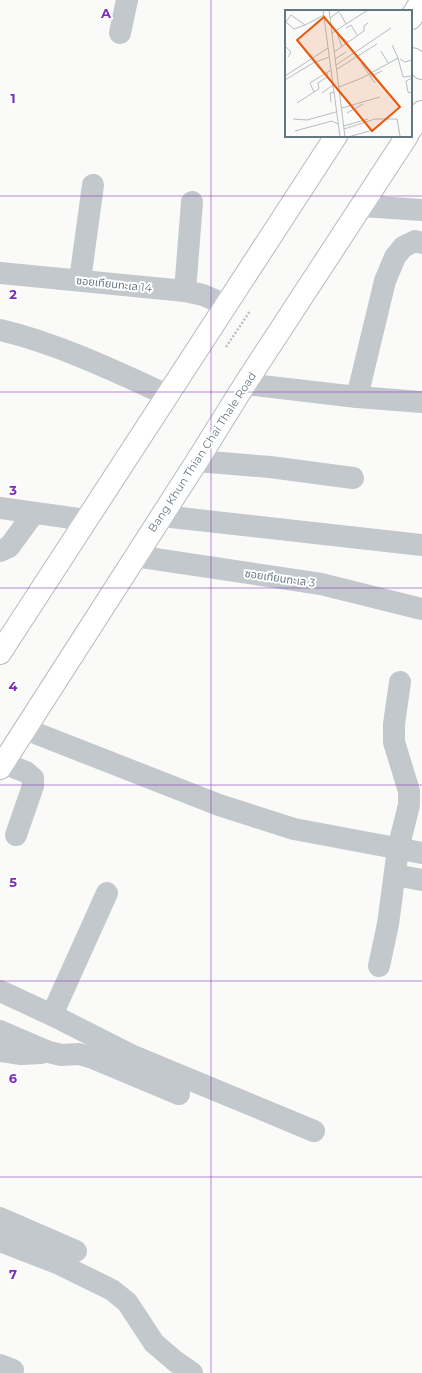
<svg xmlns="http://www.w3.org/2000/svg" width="422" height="1373" font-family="Montserrat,'Noto Sans Thai',sans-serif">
<rect width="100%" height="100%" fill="#fafaf8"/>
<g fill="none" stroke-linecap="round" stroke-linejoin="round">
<defs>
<g id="major">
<path d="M411 18 422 0"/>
<path d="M411 59 414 60 422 68"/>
<path d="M411 129 422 112"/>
<path d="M0 653 336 136"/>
<path d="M0 768 197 461 245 384 407 136"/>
</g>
</defs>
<use href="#major" stroke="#b5babe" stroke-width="24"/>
<path stroke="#bbbfc2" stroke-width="2.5" stroke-dasharray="2 2" stroke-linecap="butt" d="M226 347 250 311"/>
<g stroke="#c3c8cc" stroke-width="22">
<path d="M120 33 127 0"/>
<path d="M362 206 422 210"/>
<path d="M0 273 185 291 203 295 226 305"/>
<path d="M80 280 93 185"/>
<path d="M185 291 192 202"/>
<path d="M0 330C56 343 115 371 167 395"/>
<path d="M245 384 357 397 422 402"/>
<path d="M357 397 385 281 395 257 403 247 415 241 422 243"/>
<path d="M197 461 270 467 353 478"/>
<path d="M0 508 86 520"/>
<path d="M162 516 422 545"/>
<path d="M0 551 9 547 34 513"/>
<path d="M135 556 321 584 422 609"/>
<path d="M25 729 219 805 294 829 422 853"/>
<path d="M3 763 26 772 33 778V786L16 835"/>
<path d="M395 875 422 880"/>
<path d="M379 966 388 924 398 849 409 805V791L394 742V724L400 682"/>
<path d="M0 991 52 1015 133 1056 314 1131"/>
<path d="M52 1015 107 893"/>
<path d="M0 1031 49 1052 61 1055 79 1054 93 1058 179 1094"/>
<path d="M0 1051 21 1054 41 1053"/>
<path d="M0 1218 76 1251"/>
<path d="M0 1241 57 1263 112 1290 127 1302 154 1343 175 1361 192 1373"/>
<path d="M0 1365 13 1370"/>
</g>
<use href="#major" stroke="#fff" stroke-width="22"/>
</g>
<path fill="none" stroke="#7b2cbf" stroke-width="1" stroke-opacity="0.55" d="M211 0V1373M0 196H422M0 392H422M0 588H422M0 785H422M0 981H422M0 1177H422"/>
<g text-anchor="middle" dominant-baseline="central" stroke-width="4" stroke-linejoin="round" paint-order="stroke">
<g font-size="11" fill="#657683" stroke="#fff">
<text transform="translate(114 284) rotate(6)">ซอยเทียนทะเล 14</text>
<text transform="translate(202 452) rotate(-57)">Bang Khun Thian Chai Thale Road</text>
<text transform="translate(280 578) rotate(8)">ซอยเทียนทะเล 3</text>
</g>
</g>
<g transform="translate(285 10)">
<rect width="127" height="127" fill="#fafaf8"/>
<path fill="none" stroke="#b5bdc2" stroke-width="1" d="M38 0 55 127M44 0 60 127M55 3 61 14M45 8 56 0M1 12 9 19 20 15M0 13 6 5 20 15 39 5M61 18 66 15 72 25M47 23 83 0M107 35 113 48M0 36 6 42 3 47M57 37 52 23 63 32M96 41 103 53M49 42 79 21V16L83 13M50 49 61 42M115 49 120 52 127 50M76 53 90 73M51 55 106 18M52 59 92 34M0 66 43 38M86 66 97 61M127 68 121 71 123 82 127 83M0 70 28 53 44 47M54 77 77 68 113 48 118 67 127 66M29 82 34 79 33 73 42 67V62M37 83 48 75M46 92 45 83 49 82M12 93 29 82 25 73 46 60M57 98 95 87M62 103 78 94M8 109 22 110 51 102M59 116 83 109M59 119 90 109H112L115 126M10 121 47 111 53 114M63 127 88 120"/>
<path fill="#e8590c" fill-opacity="0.15" stroke="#e8590c" stroke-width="2" d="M39 7 115 97 87 121 12 30Z"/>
<rect width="127" height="127" fill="none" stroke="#657683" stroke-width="2"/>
</g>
<g font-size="13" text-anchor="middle" font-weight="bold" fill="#7b2cbf" stroke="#fff" stroke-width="4" stroke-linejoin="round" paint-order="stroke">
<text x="106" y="18">A</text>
<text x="13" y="103">1</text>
<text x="13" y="299">2</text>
<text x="13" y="495">3</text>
<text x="13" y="691">4</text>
<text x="13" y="887">5</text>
<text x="13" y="1083">6</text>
<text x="13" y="1279">7</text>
</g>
</svg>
